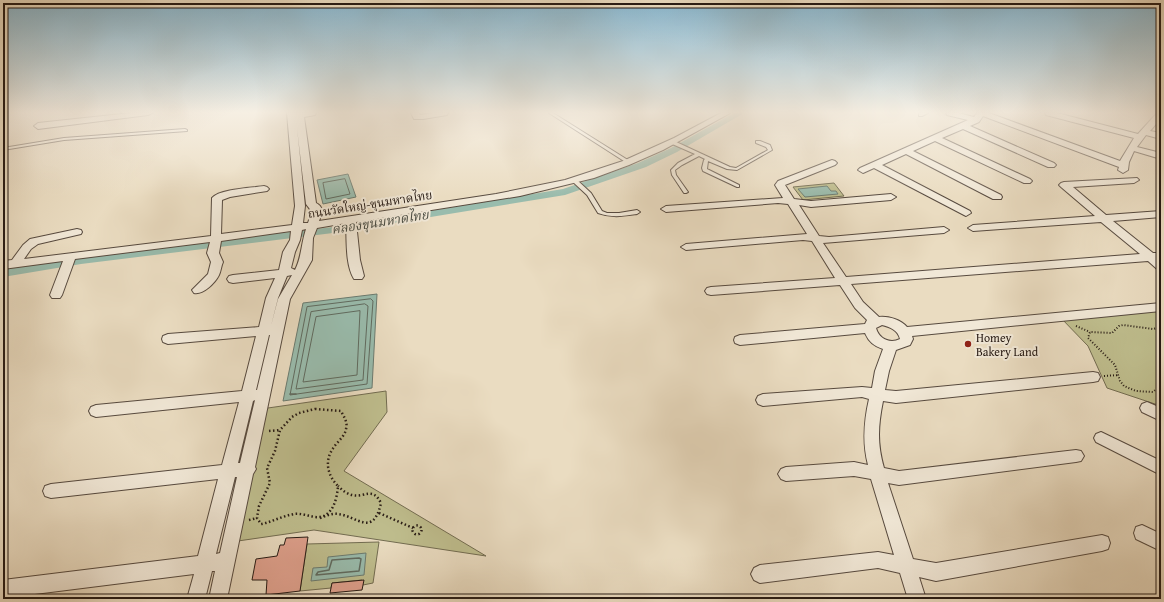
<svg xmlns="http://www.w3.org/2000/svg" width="1164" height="602" font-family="'Gentium Book Plus','Noto Serif Thai',serif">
<rect width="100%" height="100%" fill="#eadcc1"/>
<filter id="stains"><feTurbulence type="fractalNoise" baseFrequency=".005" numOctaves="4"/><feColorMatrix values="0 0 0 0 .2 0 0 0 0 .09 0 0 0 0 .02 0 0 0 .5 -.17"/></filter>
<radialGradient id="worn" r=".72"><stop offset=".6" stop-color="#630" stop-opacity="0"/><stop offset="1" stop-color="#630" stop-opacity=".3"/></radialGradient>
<g fill="#bfbe8e" stroke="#726c51">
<path d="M834 183 844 196 803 200 793 187Z"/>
<path d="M1161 307V406L1107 388 1088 346 1060 317Z"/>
<path d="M386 391 387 412 344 471 486 556 314 530 231 542 261 409Z"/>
<path d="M379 542 373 583 363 585 362 580 332 583 331 588 300 591 307 544Z"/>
</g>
<g fill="#99bcad" stroke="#6b7b70">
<path d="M348 174 356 197 323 204 317 180Z"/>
<path d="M827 186 831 191H836L838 194 805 197 798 189Z"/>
<path d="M377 294 372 388 283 401 303 303Z"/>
<path d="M366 553 364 575 311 581 313 568 327 567 328 557Z"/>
</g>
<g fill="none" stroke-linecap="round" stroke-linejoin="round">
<g stroke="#606b60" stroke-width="1">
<path d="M345 179 350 194 326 199 323 183Z"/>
<path d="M371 299 373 301 367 384 290 395 307 307Z"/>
<path d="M365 304 368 306 363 380 296 389 311 312Z"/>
<path d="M360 311 357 375 303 382 316 317Z"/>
</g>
<g stroke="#606b60" stroke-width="1.5">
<path d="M290 394H296"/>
<path d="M359 558 361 559 359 571 316 575 318 572 329 570 332 560Z"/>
</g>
<path fill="#99bcad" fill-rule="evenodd" d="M734 113H744L677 152 646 167 565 195 333 233 81 264 3 277V269L81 256 333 227 563 189 638 163 671 148Z"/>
</g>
<g fill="#e0a18e" stroke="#261a14">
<path d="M308 537 300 591 266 595 267 580H252L256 559 277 556 280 545H284L286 538Z"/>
<path d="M364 580 362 590 330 593 332 583Z"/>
</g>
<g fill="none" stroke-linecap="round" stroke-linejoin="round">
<defs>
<g id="lane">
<path d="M549 113H553L631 162 629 163H627Z"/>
<path d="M185 129 187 130V131L64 140 3 150V148L64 138Z"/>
<path d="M670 141H674L730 167 736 168 768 150 766 147 756 143V141H760L770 145 772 150 737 170 727 169 708 161 707 169 739 185V187H737L703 171 702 168 704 160 705 159 699 156 682 165 675 170 676 175 688 192 686 193H684L672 175 671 170 678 163 695 154 670 143Z"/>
<path d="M573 180H577L591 193 602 211 607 213H619L637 210 640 212 637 214C623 216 612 218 598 213L587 195 573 182Z"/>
</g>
<g id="street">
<path d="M131 113H152L148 115 38 129 34 126 38 123Z"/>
<path d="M287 113H316L315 115 304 117 316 203C324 207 322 213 319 221L496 194 565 180 623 161 674 138 721 113H730L663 150 629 165 594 178 520 196 356 222 360 260 364 276 362 279H354C345 264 347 240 346 223L317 228 313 238 312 260 290 299 255 467 256 469 253 474 227 599H209L215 571H212L205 599H187L194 574 3 598V580L198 556 218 479 51 498 45 496 43 491 45 486 51 484 222 465 239 402 96 417 91 415 89 411 91 407 96 405 242 391 256 336 168 344 163 342 162 339 163 336 168 334 259 327 266 298 275 278 233 283 229 282 227 279 229 276 233 275 279 270 283 252 290 240 291 231 221 241 219 253 223 262C221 266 221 271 219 275 215 283 203 295 194 293L192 290 208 274 211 262 207 253 210 242 75 259 62 295 60 298H52L50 295 63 261 3 269V261L12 260 23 245 30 239 77 229 81 230 82 232 81 234 38 244 31 249 24 259 211 236 212 198C220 189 251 188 264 186L267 187 269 189 267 191 230 197 222 200 221 234 292 225 295 206ZM297 128 306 204C313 213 312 211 308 223H303L305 206ZM306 229C301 244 302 256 295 270L291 268 295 252 300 240 302 230ZM292 275 278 299 271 326 278 298 287 276ZM269 335H270L257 390H256ZM255 400 240 463H238L253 401ZM235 477H237L220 553 216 554Z"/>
<path d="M411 113H419L420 115 433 113H448L447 115 423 119H414Z"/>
<path d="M919 113H928L922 116H919Z"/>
<path d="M946 113H958L974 117 977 113H989L1120 161 1134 138 1046 115 1045 113H1057L1138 134 1157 113H1161V118L1150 131 1161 133V139L1146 135 1137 147 1161 153V159L1134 151 1129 162 1128 170 1123 173 1118 170 1119 167 983 116 979 122 970 126 1054 163 1056 165 1054 167H1048L963 129 942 138 1030 179 1032 181 1030 183H1024L935 141 913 151 1001 195 1002 197 1001 199H993L906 154 882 165 970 211 971 213 966 216 874 168 863 173 858 170 860 168 968 120 947 115Z"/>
<path d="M832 160 835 161 837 163 835 165 785 185 794 199 811 201 891 194 896 197 891 200 811 207 799 205 819 236 829 237 944 227 949 230 944 233 823 243 846 277 1140 254 1101 222 973 231 968 228 973 225 1095 216 1061 187 1059 185 1061 183 1064 182 1137 178 1139 180 1134 183 1073 187 1106 215 1161 211V217L1113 221 1153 253H1161V270L1157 269 1148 261 851 284 863 302 879 317C889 316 901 320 907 327L1161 303V311L912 336 913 339 910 345 896 350 889 371 885 390 896 391 1093 372 1098 373 1100 377 1098 381 1093 382 896 403 883 401C878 426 877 443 884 468L899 471 1076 450 1081 451 1084 456 1081 461 1076 462 899 485 888 483 913 559 936 563 1102 535 1108 537 1110 543 1108 549 1102 551 936 581 919 577 926 599H908L900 573 878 568 760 583 754 580 751 574 754 568 760 565 878 552 894 555 871 479 854 476 786 481 781 479 778 474 781 469 786 467 854 462 868 465C862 442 864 421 869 399L862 397 763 406 758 404 756 400 758 396 763 394 862 387 872 388 875 371 883 349C874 346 869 342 865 333L740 345 735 343 734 340 735 337 740 335 865 324 867 320 855 308 840 285 711 295 707 294 705 291 707 288 711 287 835 278 812 241 803 240 686 250 681 247 686 244 807 234 788 204 778 203 666 212 661 209 666 206 783 198 775 185 778 181ZM882 325C890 327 898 330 900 339 890 344 879 339 876 328Z"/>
<path d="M1147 402 1161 408V421L1142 412 1140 408 1142 404Z"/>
<path d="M1101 432 1161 461V475L1096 442 1094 438 1096 434Z"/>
<path d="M1142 525 1161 534V551L1136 539 1134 533 1136 527Z"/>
</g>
</defs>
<use href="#lane" stroke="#574a3f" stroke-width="2"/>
<use href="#street" stroke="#574a3f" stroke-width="2"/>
<g stroke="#261a14" stroke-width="2" stroke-dasharray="1 2" stroke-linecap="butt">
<path d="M1076 326 1090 332"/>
<path d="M1161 327 1153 329 1123 325 1119 326 1112 333 1090 332 1088 338 1115 365 1120 381 1124 386 1136 391 1153 392 1161 385"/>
<path d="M1104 376 1119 375"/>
</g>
<g stroke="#261a14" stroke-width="2.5" stroke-dasharray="1.5 2.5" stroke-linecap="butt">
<path d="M315 409 341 411C344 417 348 422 346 429 345 436 338 441 334 447 324 460 327 475 338 486 337 500 332 519 315 517 308 516 301 513 294 514 282 516 272 522 261 524L257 518 259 506 270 483 267 468 275 451 280 430 292 417 299 413Z"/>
<path d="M269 431 280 430"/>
<path d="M379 513 413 528"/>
<path d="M320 518C326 516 332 513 338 514 357 516 373 538 381 503 372 486 365 498 352 495 347 494 342 490 338 486"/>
<path d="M249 520 257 518"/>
<circle cx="417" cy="530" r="4.5"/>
</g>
<use href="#lane" fill="#f1e8d7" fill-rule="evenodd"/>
<use href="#street" fill="#f1e8d7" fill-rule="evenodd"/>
</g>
<linearGradient id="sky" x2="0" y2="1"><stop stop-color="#88b7d0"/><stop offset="0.57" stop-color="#f6efe3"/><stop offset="1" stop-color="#f6efe3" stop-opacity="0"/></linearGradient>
<rect width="1164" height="197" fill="url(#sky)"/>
<circle fill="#8f2418" stroke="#f1e8d7" stroke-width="1.5" cx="968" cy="344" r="4"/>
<g text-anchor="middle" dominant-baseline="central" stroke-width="4" stroke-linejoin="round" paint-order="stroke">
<g font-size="12" fill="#261a14" stroke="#f1e8d7">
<text transform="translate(370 204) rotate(-9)">ถนนวัดใหญ่-ขุนมหาดไทย</text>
</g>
<g font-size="12" fill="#261a14" stroke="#f1e8d7" text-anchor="start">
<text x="976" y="337">Homey<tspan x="976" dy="14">Bakery Land</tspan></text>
</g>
<g font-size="13" font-style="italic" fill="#484b42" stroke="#f1e8d7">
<text transform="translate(380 222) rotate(-9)">คลองขุนมหาดไทย</text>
</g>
</g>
<rect width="1164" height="602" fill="none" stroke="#eadcc1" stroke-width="16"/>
<rect x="4" y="4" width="1156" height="594" fill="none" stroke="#261a14" stroke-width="2"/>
<rect x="8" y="8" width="1148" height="586" fill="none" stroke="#261a14"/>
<rect width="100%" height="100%" filter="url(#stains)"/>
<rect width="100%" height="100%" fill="url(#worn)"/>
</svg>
